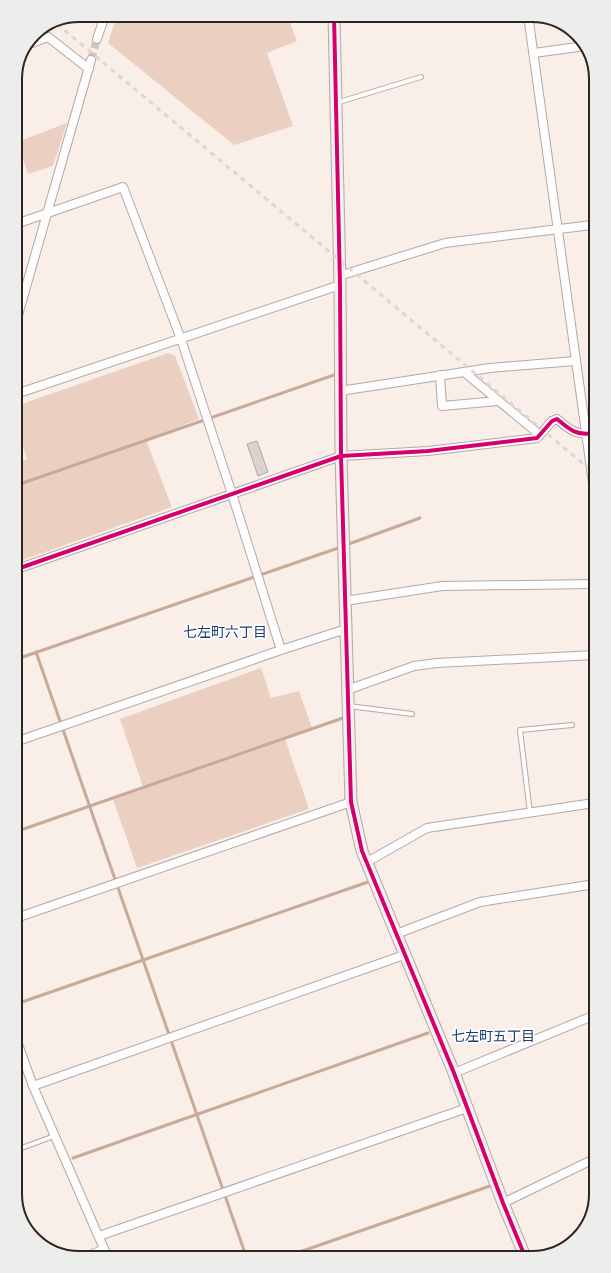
<svg xmlns="http://www.w3.org/2000/svg" width="611" height="1273" font-family="'Sofia Sans Condensed','Noto Sans JP',sans-serif">
<rect width="100%" height="100%" fill="#f9eee8"/>
<g fill="#ebd0c1">
<path d="M117 15H287L297 41 267 53 293 126 234 145 108 43Z"/>
<path d="M67 123 53 166 28 174 17 142Z"/>
<path d="M168 353 175 356 199 419 146 440 172 507 17 562V462L27 459 17 428 16 406Z"/>
<path d="M261 668 271 698 299 691 312 728 285 739 309 809 137 868 113 799 143 787 120 719Z"/>
</g>
<g fill="none" stroke-linecap="round" stroke-linejoin="round">
<g stroke="#cba998" stroke-width="3">
<path d="M17 485 334 375"/>
<path d="M346 545 420 518"/>
<path d="M36 652 246 1256"/>
<path d="M17 659 341 547"/>
<path d="M18 831 343 718"/>
<path d="M19 1003 368 882"/>
<path d="M73 1158 428 1033"/>
<path d="M288 1256 490 1186"/>
</g>
</g>
<path fill="#dcd2ce" stroke="#b2a9a4" d="M257 441 268 472 258 476 247 444Z"/>
<g fill="none" stroke-linecap="round" stroke-linejoin="round">
<path stroke="#d0c6c0" stroke-width="8" stroke-dasharray="8 4" stroke-linecap="butt" d="M91 60 97 39"/>
<defs>
<g id="lane">
<path d="M336 103 421 77"/>
<path d="M349 706 412 714"/>
<path d="M530 813 520 730 572 725"/>
<path d="M19 1149 54 1136"/>
</g>
<g id="street">
<path d="M528 15 593 483"/>
<path d="M97 39 105 15"/>
<path d="M29 44 48 37 89 69"/>
<path d="M534 53 585 46"/>
<path d="M16 224 123 187 181 339 232 494 281 650"/>
<path d="M339 276 445 243 592 225"/>
<path d="M16 322 91 60"/>
<path d="M464 372 540 435"/>
<path d="M440 375 442 406 498 401"/>
<path d="M340 391 490 368 575 361"/>
<path d="M16 394 340 285"/>
<path d="M17 569 341 456 428 451 537 438 552 421 557 419C569 429 576 436 593 433"/>
<path d="M345 601 442 586 593 584"/>
<path d="M347 690 414 666 437 663 594 655"/>
<path d="M18 741 281 650 346 629"/>
<path d="M367 862 427 828 594 803"/>
<path d="M19 917 351 802"/>
<path d="M396 934 480 902 595 884"/>
<path d="M19 1047 33 1086 108 1258"/>
<path d="M454 1073 595 1015"/>
<path d="M33 1086 404 955"/>
<path d="M503 1203 596 1158"/>
<path d="M99 1236 467 1108"/>
<path d="M84 1258 104 1249"/>
</g>
<path id="secondary" d="M334 15 340 285 341 456 351 802 362 851 454 1073 503 1203 524 1254"/>
</defs>
<use href="#lane" stroke="#b3aaa5" stroke-width="6"/>
<use href="#street" stroke="#b3aaa5" stroke-width="10"/>
<use href="#secondary" stroke="#b3aaa5" stroke-width="13"/>
<use href="#lane" stroke="#fefcfc" stroke-width="4"/>
<use href="#street" stroke="#fefcfc" stroke-width="8"/>
<use href="#secondary" stroke="#f4efec" stroke-width="11"/>
<path stroke="#dad8d6" stroke-width="3" stroke-dasharray="5 5" stroke-linecap="butt" d="M57 24 593 472"/>
<defs>
<g id="cycleway">
<path d="M334 15 340 285 341 456 351 802 362 851 454 1073 503 1203 524 1254"/>
<path d="M17 569 341 456 428 451 537 438 552 421 557 419C569 429 576 436 593 433"/>
</g>
</defs>
<use href="#cycleway" stroke="#fefefe" stroke-width="6"/>
<use href="#cycleway" stroke="#d6006c" stroke-width="4"/>
</g>
<g text-anchor="middle" dominant-baseline="central" stroke-width="3.5" stroke-linejoin="round" paint-order="stroke">
<g font-size="14" fill="#1c3e73" stroke="#fefefe">
<text x="225" y="632">七左町六丁目</text>
<text x="493" y="1036">七左町五丁目</text>
</g>
</g>
<path d="M0 0H611V1273H0ZM79 22H532A57 57 0 0 1 589 79V1194A57 57 0 0 1 532 1251H79A57 57 0 0 1 22 1194V79A57 57 0 0 1 79 22Z" fill="#ededec" fill-rule="evenodd"/>
<path fill="none" stroke="#2e2621" stroke-width="2" d="M79 22H532A57 57 0 0 1 589 79V1194A57 57 0 0 1 532 1251H79A57 57 0 0 1 22 1194V79A57 57 0 0 1 79 22Z"/>
</svg>
